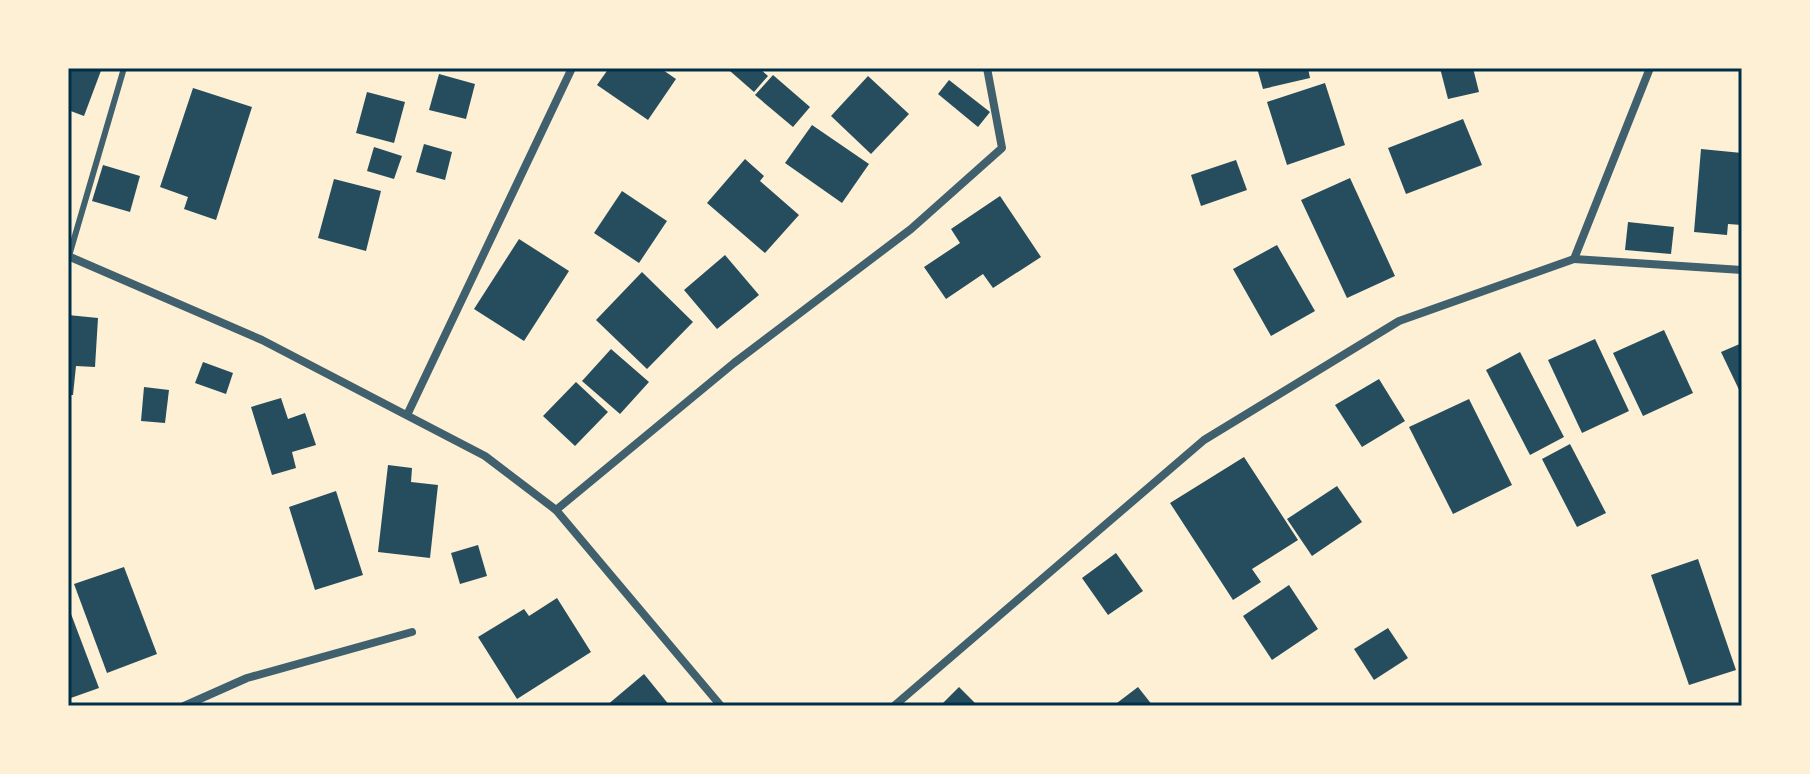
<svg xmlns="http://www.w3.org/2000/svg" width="1810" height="774" font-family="Quicksand,sans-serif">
<rect width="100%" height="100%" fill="#fdf0d5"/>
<g fill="#264d5e">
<path d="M68 68H102L84 116 68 110Z"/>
<path d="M609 68H660L676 79 648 120 597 85Z"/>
<path d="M733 68H759L768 76 754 92 730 71Z"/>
<path d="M1257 68H1308L1310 78 1263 89Z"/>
<path d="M1440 68H1473L1479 92 1448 99Z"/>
<path d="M439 74 475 84 466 119 429 110Z"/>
<path d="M773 75 810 107 793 127 755 95Z"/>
<path d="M868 76 909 114 871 154 831 116Z"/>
<path d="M949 80 990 112 978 127 938 94Z"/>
<path d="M1325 83 1345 145 1287 165 1267 102Z"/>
<path d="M193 88 252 107 216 220 184 209 188 197 160 187Z"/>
<path d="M367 92 405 102 394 143 356 133Z"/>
<path d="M1463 119 1482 165 1406 194 1388 148Z"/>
<path d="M812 125 869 164 842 203 785 163Z"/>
<path d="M424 144 452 152 445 180 416 172Z"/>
<path d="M374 147 402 156 394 179 367 171Z"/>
<path d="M1701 149 1742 153V225L1728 224 1727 235 1694 232Z"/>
<path d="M745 159 764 176 760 181 799 215 765 253 707 203Z"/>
<path d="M1236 160 1247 190 1201 206 1191 175Z"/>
<path d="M103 165 140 176 130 212 92 201Z"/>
<path d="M1350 178 1395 276 1347 298 1301 200Z"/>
<path d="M334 179 381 191 366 251 318 238Z"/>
<path d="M622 191 667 221 639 263 594 233Z"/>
<path d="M1000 196 1041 257 993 288 983 274 946 299 924 267 960 243 951 229Z"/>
<path d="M1628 222 1674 227 1671 254 1625 250Z"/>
<path d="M519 239 569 271 524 341 474 309Z"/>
<path d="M1277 245 1315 311 1271 336 1233 269Z"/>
<path d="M725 255 759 295 717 329 684 290Z"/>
<path d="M642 272 693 322 647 369 596 320Z"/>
<path d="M68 315 98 318 95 367 76 366 73 395H68Z"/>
<path d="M1664 330 1693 393 1643 416 1613 353Z"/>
<path d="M1595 339 1629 411 1582 433 1548 360Z"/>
<path d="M1742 343V396L1721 352Z"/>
<path d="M611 349 649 382 620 414 582 381Z"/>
<path d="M1520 352 1564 437 1530 455 1486 370Z"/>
<path d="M203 362 233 373 226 394 195 383Z"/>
<path d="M1379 379 1405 421 1362 447 1335 405Z"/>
<path d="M576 382 608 412 575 446 543 416Z"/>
<path d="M144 387 169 390 165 423 141 421Z"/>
<path d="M281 398 288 419 305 413 316 445 292 452 296 468 272 475 251 407Z"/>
<path d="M1469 399 1512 485 1453 514 1409 427Z"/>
<path d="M1570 444 1606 513 1577 527 1542 459Z"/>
<path d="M1244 457 1298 540 1252 569 1261 582 1233 600 1170 503Z"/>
<path d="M388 465 412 468 411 482 438 485 430 558 378 552Z"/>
<path d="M1337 486 1362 522 1312 556 1287 519Z"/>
<path d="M336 491 363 575 315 590 289 507Z"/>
<path d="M478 545 487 576 460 584 451 553Z"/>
<path d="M1116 553 1143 591 1108 615 1082 578Z"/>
<path d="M1698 559 1736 670 1689 685 1651 575Z"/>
<path d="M124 567 157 654 107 673 74 584Z"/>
<path d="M1289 585 1318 629 1272 660 1243 616Z"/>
<path d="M557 598 591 652 517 699 478 637 524 609 529 616Z"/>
<path d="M68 606 99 688 68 699Z"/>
<path d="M1388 628 1408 658 1374 680 1354 649Z"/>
<path d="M644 674 670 706H606Z"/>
<path d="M959 687 978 706H940Z"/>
<path d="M1138 687 1153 706H1113Z"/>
</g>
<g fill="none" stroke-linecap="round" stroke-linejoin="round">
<path stroke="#3f606c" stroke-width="6" d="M69 256 124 68"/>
<g stroke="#3f606c" stroke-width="8">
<path d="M68 256 262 340 485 456 556 510 721 706"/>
<path d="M1574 259 1742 270"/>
<path d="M408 413 572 68"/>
<path d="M556 510 734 363 911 229 1002 148 987 68"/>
<path d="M184 706 247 678 412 632"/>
<path d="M894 706 1204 440 1399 321 1574 259 1650 68"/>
</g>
</g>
<rect width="1810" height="774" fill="none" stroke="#fdf0d5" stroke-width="140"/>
<rect x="70" y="70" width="1670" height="634" fill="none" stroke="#003049" stroke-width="3"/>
</svg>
